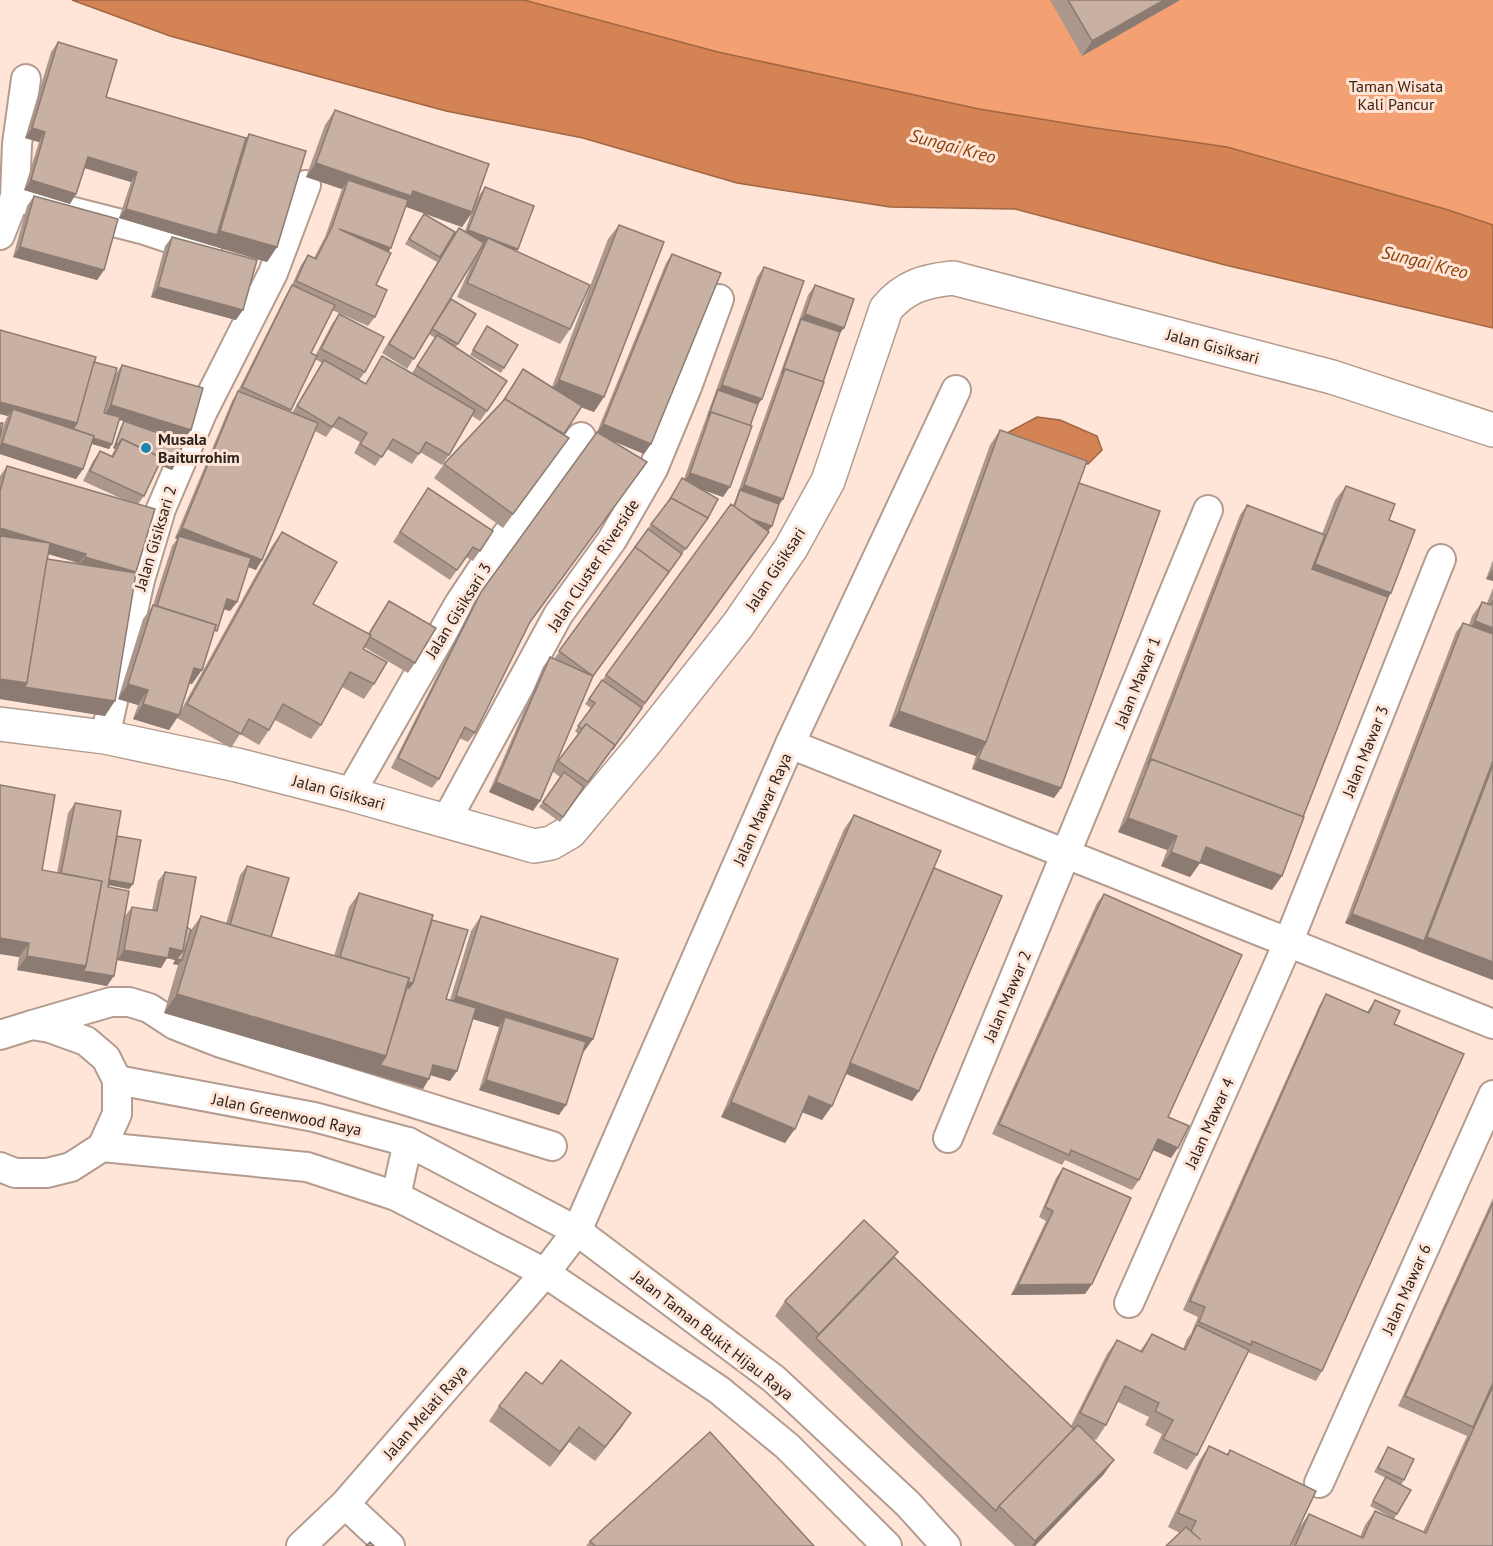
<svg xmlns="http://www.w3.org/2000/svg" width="1493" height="1546" font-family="'PT Sans',sans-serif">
<rect width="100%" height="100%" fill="#fee5d7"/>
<path fill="#f3a172" d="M524 0H1493V225L1445 209 1227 147 1089 127 979 109 718 52Z"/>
<g fill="#d38354" stroke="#a16644" stroke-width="1.5">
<path d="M72 0H524L718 52 979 109 1089 127 1227 147 1445 209 1493 225V328L1225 265 1015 209 890 207 737 183 583 138 446 111 317 76 170 36Z"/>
<path d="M1037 417 1060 420 1097 436 1102 450 1088 464 1079 463 1014 450 1009 432Z"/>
</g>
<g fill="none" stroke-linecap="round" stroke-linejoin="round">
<defs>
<g id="street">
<path d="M15 197 145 230 207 251"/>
<path d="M0 235 15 197 17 144 26 79"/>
<path d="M105 737 140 580 161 509 202 413 273 273 306 185"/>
<path d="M790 744 1493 1024"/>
<path d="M350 794 459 604 493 553 581 437"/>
<path d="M446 821 558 615 612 540 653 469 687 387 719 299"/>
<path d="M32 1025 111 1002H129L149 1008 175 1025 221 1043 552 1146"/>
<path d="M0 1035 32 1025 50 1028 86 1041 106 1058 117 1080V1114L102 1147"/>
<path d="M117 1080 314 1117 408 1142 577 1231 774 1379 908 1504 946 1546"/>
<path d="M948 1138 1208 510"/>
<path d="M0 1167 15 1173H47L71 1167 102 1147 307 1167 396 1196 545 1273 719 1390 787 1446 887 1546"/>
<path d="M396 1196 408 1142"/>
<path d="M1129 1303 1288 943 1441 559"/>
<path d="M1319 1483 1493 1095"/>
<path d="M345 1504 390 1546"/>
<path d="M301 1546 345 1504 545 1273 577 1231 790 744 956 390"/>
</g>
<path id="secondary" d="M0 724 105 737 237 765 350 794 534 846 551 843 570 832 643 745 738 625 791 548 828 481 886 309C905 286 925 281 953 278L1332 377 1493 430"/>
</defs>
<use href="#street" stroke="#b39c8f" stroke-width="32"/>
<use href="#secondary" stroke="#b39c8f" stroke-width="36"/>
<use href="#street" stroke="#fff" stroke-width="28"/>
<use href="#secondary" stroke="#fff" stroke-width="33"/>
</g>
<g fill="#ac978c" fill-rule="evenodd">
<path d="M1050 0H1180L1082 56Z"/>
<path d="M58 42 106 97 246 138 249 134 277 247 267 262 119 218 131 182 85 168 70 204 24 190 39 142 25 138 51 52Z"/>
<path d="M335 110 478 197 485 187 516 251 570 329 560 344 457 297 474 259 451 299 476 314 456 347 487 411 480 421 472 416 449 455 442 465 420 452 412 464 387 449 375 466 354 453 360 442 333 427 326 437 315 431 256 570 248 567 237 602 230 611 223 609 192 684 189 683 180 712 272 546 282 532 313 604 368 634 389 601 415 663 408 673 364 647 363 649 374 684 364 699 342 687 321 725 311 739 275 720 269 730 259 745 240 734 231 748 177 718 169 730 133 719 138 705 118 699 143 619 153 605 172 546 177 539 175 538 232 401 237 393 286 295 292 285 301 265 308 255 314 258 325 237 342 189 306 177 325 125ZM406 207 462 227 471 214 465 231 455 232 420 219 405 244 437 262 438 261 382 353 407 369 429 334 435 338 412 373 382 356 365 384 359 380 365 372 339 314 332 324 315 356 311 353 332 310 368 326 375 317 376 285ZM315 359 322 363 292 413 289 412Z"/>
<path d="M34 196 104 270 97 280 13 257 27 206Z"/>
<path d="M619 225 594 412 581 407 564 434 569 438 503 528 434 478 444 464 501 403 523 369 552 387 608 239Z"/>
<path d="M172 237 236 320 151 297 165 246Z"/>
<path d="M672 254 651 444 644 454 607 438 529 623 475 733 468 742 459 738 439 779 432 788 391 768 474 602 597 432 666 263Z"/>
<path d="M764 267 758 404 723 497 702 489 708 518 593 677 554 767 578 734 575 731 591 708 585 704 606 675 733 506 808 295 815 285 840 332 783 499 779 504 772 526 768 531 769 532 560 822 539 807 560 777 552 771 533 811 489 792 543 667 550 657 554 659 651 524 666 504 682 478 684 479 757 277Z"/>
<path d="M0 330 94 362 105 413 115 375 122 365 184 440 131 424 175 465 172 470 159 465 144 496 138 504 136 572 105 716 0 699V476L7 466 129 502 83 481 93 461 100 451 111 456 115 449 113 448 121 426 124 421 119 420 112 444 109 449 92 444 83 469 76 479 0 454V423L1 434 6 419 8 416 0 414ZM48 554 79 563 47 559Z"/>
<path d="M484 331 504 368 501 373 470 355Z"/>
<path d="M1000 430 1079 483 1061 788 1054 798 972 769 976 756 889 726 990 445Z"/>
<path d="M1346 486 1389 520 1391 593 1388 598 1272 890 1200 863 1190 877 1161 866 1167 850 1118 832 1240 515 1247 505 1322 534 1335 500Z"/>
<path d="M428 488 493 531 473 561 466 557 450 580 393 542Z"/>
<path d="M1493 560V581L1486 579Z"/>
<path d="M1493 588V980L1345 923 1456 632 1463 623 1469 625 1472 616 1482 602 1487 603Z"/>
<path d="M0 785 42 870 57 873 68 813 75 803 117 836 133 884 129 889 108 885 107 986 17 970 19 957 0 954Z"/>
<path d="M854 815 934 868 919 1091 912 1101 846 1074 822 1120 802 1112 785 1143 721 1117 844 829Z"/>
<path d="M247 866 271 937 334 956 349 907 359 893 432 920 446 999 450 1000 471 931 481 916 593 1039 582 1053 559 1115 479 1090 499 1027 473 1019 450 1081 430 1075 423 1089 164 1013 178 965 173 964 175 960 167 958 161 968 117 960 125 916 132 907 152 910 158 881 165 872 187 927 191 930 201 916 226 924 240 875Z"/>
<path d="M1104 894 1168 1117 1171 1158 1153 1150 1139 1180 1132 1190 1065 1160 1062 1165 992 1134 1097 903Z"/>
<path d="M1326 994 1367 1012 1375 1000 1394 1024 1322 1371 1316 1381 1248 1352 1197 1455 1187 1470 1153 1453 1162 1434 1145 1425 1149 1417 1118 1402 1106 1425 1096 1440 1091 1438 1104 1474 1035 1546H1015L775 1316 785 1301 894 1257 1071 1426 1107 1354 1117 1340 1140 1351 1152 1334 1183 1349 1187 1339 1192 1332V1331L1198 1317 1183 1310 1320 1004Z"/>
<path d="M1063 1168 1092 1284 1085 1294 1011 1295 1046 1221 1039 1217 1056 1178Z"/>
<path d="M1493 1198V1546H1291L1299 1528 1309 1514 1360 1537 1365 1525 1375 1511 1423 1532 1467 1436 1398 1406Z"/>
<path d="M542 1384 631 1413 595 1461 569 1442 550 1467 489 1421 499 1406Z"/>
<path d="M1209 1446 1227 1454 1230 1450 1290 1546 1180 1533 1168 1527 1199 1461Z"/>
<path d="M1388 1447 1404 1480 1401 1485 1397 1514 1394 1519 1370 1506 1386 1478 1374 1472Z"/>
<path d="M590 1541 814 1546H586Z"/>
</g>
<g fill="#8c7b72">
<path d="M1164 0H1180L1082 56 1092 41Z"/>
<path d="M32 128 45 132 39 142 25 138Z"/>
<path d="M88 157 137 172 131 182 81 167Z"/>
<path d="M316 163 413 191 472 212 462 227 404 206 348 180 342 189 306 177Z"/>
<path d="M31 180 76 194 70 204 24 190Z"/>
<path d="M126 209 217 235 220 231 277 247 267 262 119 218Z"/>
<path d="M339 229 391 248 385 257Z"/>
<path d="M468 230 518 249 511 259 488 238 481 247 461 240Z"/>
<path d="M20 247 104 270 97 280 13 257Z"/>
<path d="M158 287 243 310 236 320 151 297Z"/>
<path d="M805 314 844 328 837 337 801 319Z"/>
<path d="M559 380 604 397 594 412 549 395Z"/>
<path d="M722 385 762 399 755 409 718 390Z"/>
<path d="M0 402 77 423 70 433 13 409 8 416 0 414Z"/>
<path d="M111 405 191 430 184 440 104 415Z"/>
<path d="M603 424 651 444 644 454 596 434Z"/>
<path d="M72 432 112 444 109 449 69 437Z"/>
<path d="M2 443 83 469 76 479 0 454V445Z"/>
<path d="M116 443 118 444 115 449 113 448Z"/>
<path d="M119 444 175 465 172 470 117 449Z"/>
<path d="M690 473 730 487 723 497 683 483Z"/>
<path d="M744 485 783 499 776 509 740 490Z"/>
<path d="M732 513 772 526 768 531Z"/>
<path d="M0 528 86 554 79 563 0 540Z"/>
<path d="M182 528 262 560 256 570 178 539 179 536 177 539 175 538Z"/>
<path d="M85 557 136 572 78 567Z"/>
<path d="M1315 564 1391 593 1381 607 1305 579Z"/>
<path d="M1493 569V581L1486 579Z"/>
<path d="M227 599 237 602 230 611 220 608Z"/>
<path d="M1475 621 1493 628V646L1465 636Z"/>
<path d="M194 668 202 670 192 684 184 682Z"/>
<path d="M0 679 27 683 115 701 105 716 0 699Z"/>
<path d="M128 684 148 690 138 705 118 699Z"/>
<path d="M143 704 179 715 169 730 133 719Z"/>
<path d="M899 711 986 742 976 756 889 726Z"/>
<path d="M978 759 1061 788 1054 798 972 769Z"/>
<path d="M496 782 540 801 533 811 489 792Z"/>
<path d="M1128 818 1177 836 1167 850 1118 832Z"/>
<path d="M1206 847 1282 876 1272 890 1200 863 1190 877 1161 866 1171 852Z"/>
<path d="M106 879 133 884 129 889 103 884Z"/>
<path d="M1352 914 1424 941 1417 950 1345 923Z"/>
<path d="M1427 937 1493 962V980L1417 951Z"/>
<path d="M0 938 29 943 19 957 0 954Z"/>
<path d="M170 948 183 951 182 960 178 965 173 964 175 960 167 958 161 968 117 960 124 950Z"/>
<path d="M27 956 86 966 76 980 17 970Z"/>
<path d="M338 961 413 983 402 998Z"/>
<path d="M83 971 114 976 107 986 76 980Z"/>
<path d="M177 994 386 1056 429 1079 423 1089 164 1013Z"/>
<path d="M456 996 593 1039 583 1053 502 1028 505 1017 499 1027 446 1011Z"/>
<path d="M849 1063 919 1091 912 1101 842 1072Z"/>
<path d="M433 1065 457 1071 450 1081 427 1074Z"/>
<path d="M486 1080 566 1105 559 1115 479 1090Z"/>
<path d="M809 1096 832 1106 822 1120 799 1111Z"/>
<path d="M731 1102 795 1129 785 1143 721 1117Z"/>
<path d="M1158 1139 1178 1148 1171 1158 1151 1149Z"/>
<path d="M1092 1284 1085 1294 1011 1295 1018 1285Z"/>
<path d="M631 1413 621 1428 595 1461 605 1447Z"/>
<path d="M579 1427 569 1442 550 1467 560 1452Z"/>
<path d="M1114 1460 1104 1474 1035 1546H1032L1035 1541Z"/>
</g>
<g fill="#c8b0a3" stroke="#8c7b72" stroke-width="1.5">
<path d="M1068 0H1164L1092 41Z"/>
<path d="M58 42 117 60 106 97 246 138 217 235 126 209 137 172 88 157 76 194 31 180 45 132 32 128Z"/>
<path d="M335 110 489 164 472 212 413 191 411 196 316 163Z"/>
<path d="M249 134 306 151 277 247 220 231Z"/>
<path d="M348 180 408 200 391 248 339 229 391 253 376 285 387 290 375 317 296 281 308 255 316 259 332 227Z"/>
<path d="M485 187 534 206 518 249 468 230Z"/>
<path d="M34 196 118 219 104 270 20 247Z"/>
<path d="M424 214 455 232 440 257 409 239Z"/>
<path d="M619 225 664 242 604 397 559 380Z"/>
<path d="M459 228 484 243 414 359 389 344Z"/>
<path d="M172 237 257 260 243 310 158 287Z"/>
<path d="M488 238 590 285 570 329 467 283Z"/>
<path d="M672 254 721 273 651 444 603 424Z"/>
<path d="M764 267 804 281 762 399 722 385Z"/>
<path d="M292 285 335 305 311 353 317 356 291 410 242 387Z"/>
<path d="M815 285 854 299 844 328 805 314Z"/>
<path d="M451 299 476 314 458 344 432 329Z"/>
<path d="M339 314 384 337 365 372 321 349Z"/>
<path d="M801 319 840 332 823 382 785 369 782 374Z"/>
<path d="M487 326 518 345 504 368 473 350Z"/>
<path d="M0 330 96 357 77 423 0 402Z"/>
<path d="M437 335 507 381 487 411 417 366Z"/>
<path d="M382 356 475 410 449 455 426 442 419 454 393 439 382 457 360 444 367 433 339 417 332 427 297 406 324 360 366 384Z"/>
<path d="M94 362 117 368 104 413 120 417 112 444 93 438 94 436 73 429 77 423Z"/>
<path d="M122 365 203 388 191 430 111 405Z"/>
<path d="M523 369 582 406 564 434 505 399 504 400Z"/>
<path d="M785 369 824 382 783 499 744 485Z"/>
<path d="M718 390 758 404 750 426 711 412 708 417Z"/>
<path d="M238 391 318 423 262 560 182 528Z"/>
<path d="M505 399 569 438 513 514 444 464Z"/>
<path d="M13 409 94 436 83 469 2 443Z"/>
<path d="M711 412 752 426 730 487 690 473Z"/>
<path d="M124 421 184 442 175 465 161 460 162 458 122 439 118 444 116 443Z"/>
<path d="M0 423H3L0 437Z"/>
<path d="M1000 430 1087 461 986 742 899 711Z"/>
<path d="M597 432 647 462 530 622 475 733 465 727 439 779 398 758 481 592Z"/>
<path d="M122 439 162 458 144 496 90 471 100 451 113 457Z"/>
<path d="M7 466 155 509 136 572 85 557 86 554 0 528V491Z"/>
<path d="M682 478 718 499 708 518 671 498 669 501Z"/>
<path d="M1079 483 1160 511 1061 788 978 759 983 747 986 742Z"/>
<path d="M1346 486 1395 504 1389 520 1415 530 1391 593 1315 564Z"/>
<path d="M428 488 493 531 480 551 473 547 457 570 400 532Z"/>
<path d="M740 490 779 504 772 526 752 519 734 507Z"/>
<path d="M671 498 708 518 686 549 651 524Z"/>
<path d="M731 504 769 532 645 703 606 675Z"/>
<path d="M1247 505 1325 535 1312 569 1388 597 1303 817 1151 759 1148 764Z"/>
<path d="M648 529 682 554 666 576 669 572 635 547Z"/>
<path d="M282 532 337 562 313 604 371 635 363 649 387 662 374 684 350 672 321 725 283 704 269 730 249 719 241 734 187 704Z"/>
<path d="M0 536 50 543 27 683 0 679Z"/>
<path d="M179 536 251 558 237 602 227 599 217 631 214 630 216 625 157 606Z"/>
<path d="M635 547 669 572 593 676 559 651Z"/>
<path d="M47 559 136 573 115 701 24 687 27 683Z"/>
<path d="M1493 600V628L1475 621 1482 602 1491 605Z"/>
<path d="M389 601 436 628 415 663 370 637 371 635 369 634Z"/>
<path d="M153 605 216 625 202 670 194 668 179 715 143 704 148 690 128 684Z"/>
<path d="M1463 623 1493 634V761L1424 941 1352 914Z"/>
<path d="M550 657 593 676 540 801 496 782Z"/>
<path d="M602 680 642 708 612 750 615 745 586 724 582 729 578 726 595 703 589 699Z"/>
<path d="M586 724 615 745 588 782 558 761Z"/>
<path d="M1151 759 1304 817 1282 876 1206 847 1200 863 1171 852 1177 836 1128 818Z"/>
<path d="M1493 765V962L1427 937Z"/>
<path d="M564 772 584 787 563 817 543 802Z"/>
<path d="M0 785 55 795 42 870 102 881 86 966 27 956 29 943 0 938Z"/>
<path d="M75 803 121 811 108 887 129 891 114 976 83 971 86 966 102 881 61 873Z"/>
<path d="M854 815 941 851 832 1106 809 1096 795 1129 731 1102Z"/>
<path d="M117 836 141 840 133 884 109 880Z"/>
<path d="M247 866 289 878 271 937 230 925Z"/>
<path d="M934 868 1002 896 919 1091 850 1063Z"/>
<path d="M165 872 196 877 183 951 170 948 168 958 124 950 132 907 157 911Z"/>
<path d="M359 893 433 915 413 983 408 982 409 978 340 957Z"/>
<path d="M1104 894 1242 955 1168 1117 1189 1126 1178 1148 1158 1139 1139 1180 1071 1150 1069 1155 999 1124Z"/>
<path d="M201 916 409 978 386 1056 177 994Z"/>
<path d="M481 916 618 959 593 1039 456 996Z"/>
<path d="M432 920 468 930 446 999 476 1008 457 1071 433 1065 429 1079 380 1065 386 1056 407 987 409 988 413 983Z"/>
<path d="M187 927 191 930 182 960 176 959 183 951Z"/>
<path d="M1326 994 1369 1013 1375 1000 1400 1011 1394 1024 1464 1054 1322 1371 1252 1341 1251 1345 1199 1322 1205 1307 1190 1301Z"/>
<path d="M505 1017 586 1042 566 1105 486 1080Z"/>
<path d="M1063 1168 1131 1198 1092 1284 1018 1285 1053 1211 1045 1207Z"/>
<path d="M1493 1203V1383L1473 1427 1405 1396Z"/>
<path d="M864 1220 898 1252 819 1334 785 1301Z"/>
<path d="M894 1257 1074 1429 999 1506 996 1511 816 1338Z"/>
<path d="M1197 1325 1249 1350 1197 1455 1163 1439 1173 1420 1155 1411 1159 1403 1125 1386 1106 1425 1080 1413 1117 1340 1142 1352 1152 1334 1185 1350Z"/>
<path d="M561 1360 631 1413 605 1447 579 1427 560 1452 499 1406 526 1372 542 1384Z"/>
<path d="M1493 1386V1546H1295L1309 1514 1363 1538 1375 1511 1426 1533Z"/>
<path d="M1078 1425 1114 1460 1035 1541 999 1506Z"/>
<path d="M710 1432 814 1546H595L590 1541Z"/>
<path d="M1209 1446 1228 1455 1230 1450 1316 1491 1290 1546H1166L1186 1527 1201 1540 1191 1531 1196 1521 1178 1513Z"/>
<path d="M1388 1447 1414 1459 1404 1480 1378 1468Z"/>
<path d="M1386 1477 1411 1490 1397 1514 1373 1501Z"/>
<path d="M370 1542 374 1546H366Z"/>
</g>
<circle fill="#1c85ad" stroke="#fee5d7" stroke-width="2" cx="146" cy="448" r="6"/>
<g text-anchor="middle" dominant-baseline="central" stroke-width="6" stroke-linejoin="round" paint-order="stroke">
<g font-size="16" fill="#42210d" stroke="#fee5d7">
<text x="1396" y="86">Taman Wisata<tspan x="1396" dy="18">Kali Pancur</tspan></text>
</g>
<g font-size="16" fill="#2c231e" stroke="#fee5d7">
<text transform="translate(1213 346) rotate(15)">Jalan Gisiksari</text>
<text transform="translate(155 538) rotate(-73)">Jalan Gisiksari 2</text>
<text transform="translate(593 565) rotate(-57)">Jalan Cluster Riverside</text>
<text transform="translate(775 569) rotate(-57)">Jalan Gisiksari</text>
<text transform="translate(458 610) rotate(-58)">Jalan Gisiksari 3</text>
<text transform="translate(1137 682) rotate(-68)">Jalan Mawar 1</text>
<text transform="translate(1365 751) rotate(-68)">Jalan Mawar 3</text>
<text transform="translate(339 792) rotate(15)">Jalan Gisiksari</text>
<text transform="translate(762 809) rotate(-66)">Jalan Mawar Raya</text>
<text transform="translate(1007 996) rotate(-67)">Jalan Mawar 2</text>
<text transform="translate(287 1114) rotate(12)">Jalan Greenwood Raya</text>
<text transform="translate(1209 1123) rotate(-66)">Jalan Mawar 4</text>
<text transform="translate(1406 1289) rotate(-66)">Jalan Mawar 6</text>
<text transform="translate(713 1335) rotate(38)">Jalan Taman Bukit Hijau Raya</text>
<text transform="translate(425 1412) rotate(-49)">Jalan Melati Raya</text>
</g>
<g font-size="16" font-weight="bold" fill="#2c231e" stroke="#fee5d7" text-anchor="start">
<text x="158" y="439">Musala<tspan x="158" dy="18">Baiturrohim</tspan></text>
</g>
<g font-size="18" font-style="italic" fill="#893f05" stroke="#fee5d7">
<text transform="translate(953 146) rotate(15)">Sungai Kreo</text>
<text transform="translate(1425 262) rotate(14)">Sungai Kreo</text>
</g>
</g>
</svg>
